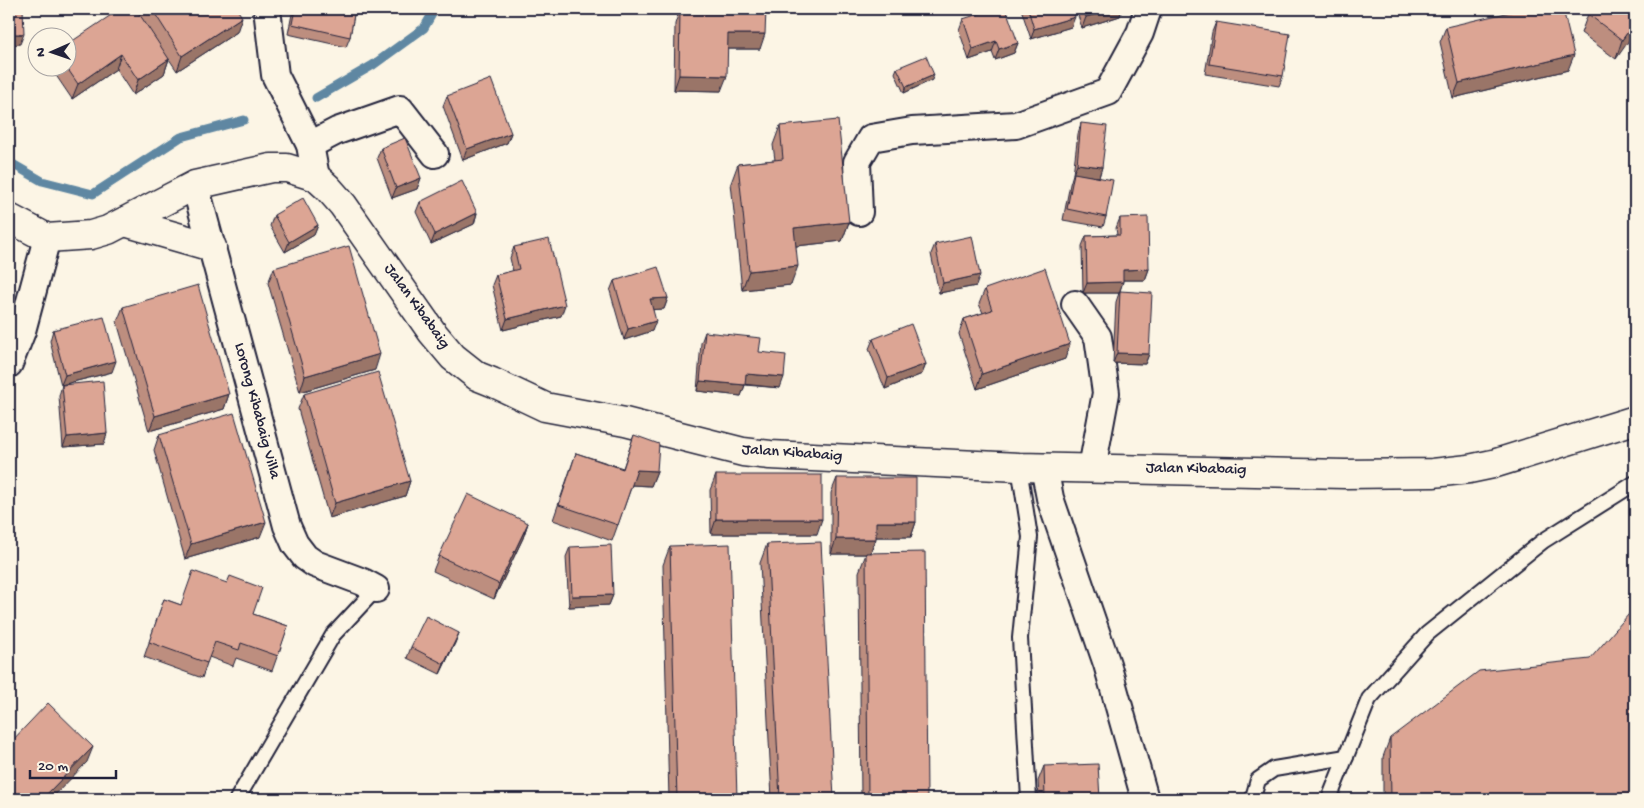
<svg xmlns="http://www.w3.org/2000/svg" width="1644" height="808" font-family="'Gochi Hand',sans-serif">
<rect width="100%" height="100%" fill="#fcf5e5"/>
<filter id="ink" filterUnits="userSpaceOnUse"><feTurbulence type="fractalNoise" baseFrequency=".02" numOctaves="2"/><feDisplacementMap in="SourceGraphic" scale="10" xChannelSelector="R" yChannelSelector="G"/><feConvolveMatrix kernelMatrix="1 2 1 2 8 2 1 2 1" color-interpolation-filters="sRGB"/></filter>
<g filter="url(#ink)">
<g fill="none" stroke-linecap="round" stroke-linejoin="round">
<g stroke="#5e87a2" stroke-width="9">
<path d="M316 98 373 65 424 28 435 9"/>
<path d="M9 162 42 181 93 194 181 137 244 120"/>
</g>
<defs>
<g id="lane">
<path d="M1019 467 1030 537 1020 638 1029 799"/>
<path d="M237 799 333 635 376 589"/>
<path d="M1255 799 1254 794 1258 780 1274 769 1346 757"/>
<path d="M1329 799 1369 699 1427 634 1543 541 1635 483"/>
</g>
<g id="street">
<path d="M267 9 275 75 310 145 316 177"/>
<path d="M310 145 337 131 400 109 435 154"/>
<path d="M195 185 287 526 295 544 305 557 315 564 363 582 376 589"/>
<path d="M859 212 857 162 871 138 912 131 1016 125 1108 92 1140 33 1148 9"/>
<path d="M1075 304 1098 337 1106 393 1092 468"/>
<path d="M9 364 22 331 47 238"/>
<path d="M1044 467 1050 498 1107 664 1145 799"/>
</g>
<g id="secondary">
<path d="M9 218 47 238 91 235 108 230 195 185 271 168H287L316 177 328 188 343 205 432 332 453 357 477 376 492 382 545 407 625 422 743 452 770 455 1019 467 1345 474 1433 473 1469 469 1493 464 1635 420"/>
<path d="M125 222 212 247"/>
</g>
</defs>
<use href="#lane" stroke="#22223b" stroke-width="18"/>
<use href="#street" stroke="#22223b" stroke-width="30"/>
<use href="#secondary" stroke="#22223b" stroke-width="31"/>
<use href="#lane" stroke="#fcf5e5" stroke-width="14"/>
<use href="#street" stroke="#fcf5e5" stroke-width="26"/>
<use href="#secondary" stroke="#fcf5e5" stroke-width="28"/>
</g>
<g fill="#bd8e7f" stroke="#22223b">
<path d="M137 9H237V32L177 71 169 59 164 74 133 95 116 69 72 99 51 68H68Z"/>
<path d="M293 9H355L350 37 346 47 288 34Z"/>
<path d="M680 9 756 10 760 49H727L721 91 674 90 675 24Z"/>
<path d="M1021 9H1072L1071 27 1031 39Z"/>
<path d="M1076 9H1122L1120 16 1082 28Z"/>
<path d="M1635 9 1616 59 1581 33 1588 14Z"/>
<path d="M963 19 1018 43 1014 53 995 60 992 52 969 60 959 30Z"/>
<path d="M1216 22 1283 76 1279 86 1205 74 1212 32Z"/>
<path d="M1446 27 1568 70 1453 98 1440 42Z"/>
<path d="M897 68 932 80 904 93 895 73Z"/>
<path d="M447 96 511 133 507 143 463 160 443 106Z"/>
<path d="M1081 123 1102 167 1099 177 1106 217 1103 227 1063 220 1070 184 1073 174 1078 134Z"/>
<path d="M780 126 849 222 842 241 796 246 791 285 742 290 731 183 738 164 775 160 773 145Z"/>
<path d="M381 148 421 178 417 189 392 198 377 158Z"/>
<path d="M420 202 477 213 474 224 431 244 416 212Z"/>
<path d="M274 215 318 225 314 235 285 252 270 226Z"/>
<path d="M1120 218 1149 269 1145 280H1123L1120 291 1149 354 1145 364 1113 363 1116 302 1119 293H1083L1082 246 1086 236 1117 235 1116 228Z"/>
<path d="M935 244 976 286 939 293 931 254Z"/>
<path d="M514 247 561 316 503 330 492 285 496 275 513 271 510 258Z"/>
<path d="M274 268 375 370 300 392 268 283Z"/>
<path d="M614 281 668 298 664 309H653L652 331 624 340 610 291Z"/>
<path d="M985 289 1065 359 977 389 959 334 964 319 983 313 979 304Z"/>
<path d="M123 307 229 394 224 409 149 431 117 322Z"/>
<path d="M53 330 112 372 61 385 50 341Z"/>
<path d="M705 332 759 352 780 388 745 385 741 396 697 391 701 343Z"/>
<path d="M873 339 926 364 922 374 885 389 869 349Z"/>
<path d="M62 385 107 433 104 444 63 447 59 396Z"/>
<path d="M304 394 410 481 405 496 329 518 298 409Z"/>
<path d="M159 435 260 537 185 559 154 450Z"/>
<path d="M634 435 657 471 651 486 632 485 612 541 553 520 576 453 623 468Z"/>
<path d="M716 475 817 534H711L710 490Z"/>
<path d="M837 478 916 522 911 537H876L871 553 927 799H861L859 572 866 554H831V493Z"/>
<path d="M528 523 523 538 494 599 433 571 439 556Z"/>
<path d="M767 544 834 799H772L760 563Z"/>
<path d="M670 546 737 799H669L663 565Z"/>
<path d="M570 547 613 595 609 605 569 607 566 557Z"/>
<path d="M164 599 181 605 253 614 288 626 272 671 236 658 233 666 209 657 202 678 144 657Z"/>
<path d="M459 633 455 643 440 674 407 658 411 647Z"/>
<path d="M1390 738 1635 799H1383V757Z"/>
<path d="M1044 766 1100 799H1039L1038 781Z"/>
</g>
<g fill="#9a7468" stroke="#22223b">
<path d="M716 9H757L755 13Z"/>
<path d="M1112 9H1122L1120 16 1082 28 1086 17Z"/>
<path d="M242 17 237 32 177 71 182 56Z"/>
<path d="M1075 17 1071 27 1031 39 1034 29Z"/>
<path d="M1635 22V32L1616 59 1622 40Z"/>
<path d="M9 34H24L20 44 9 45Z"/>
<path d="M728 34H765L760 49H722Z"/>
<path d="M996 41 992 52 969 60 973 49Z"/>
<path d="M1018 43 1014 53 995 60 999 49Z"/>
<path d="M121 54 116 69 72 99 78 84Z"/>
<path d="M1574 55 1568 70 1453 98 1459 83Z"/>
<path d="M169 59 164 74 133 95 138 80Z"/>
<path d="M679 75 727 76 721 91 674 90Z"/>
<path d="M934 75 932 80 904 93 906 87Z"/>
<path d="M511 133 507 143 463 160 467 149Z"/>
<path d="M1077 164 1102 167 1099 177 1073 174Z"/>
<path d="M421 178 417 189 392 198 396 188Z"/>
<path d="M477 213 474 224 431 244 435 234Z"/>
<path d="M849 222 842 241 787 247 794 228Z"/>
<path d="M318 225 314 235 285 252 289 242Z"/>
<path d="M798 266 791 285 742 290 749 271Z"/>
<path d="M1149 269 1145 280H1119L1123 270Z"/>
<path d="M980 275 976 286 939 293 943 283Z"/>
<path d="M1123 282 1119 293H1083L1087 283Z"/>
<path d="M668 298 664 309 646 310 650 299Z"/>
<path d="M565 305 561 316 503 330 507 319Z"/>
<path d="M656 321 652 331 624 340 628 329Z"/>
<path d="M1070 344 1065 359 977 389 982 374Z"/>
<path d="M1117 353 1149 354 1145 364 1113 363Z"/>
<path d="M380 354 375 370 300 392 305 376Z"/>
<path d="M116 361 112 372 61 385 65 375Z"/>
<path d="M926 364 922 374 885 389 888 378Z"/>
<path d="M746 374 784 377 780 388 742 384Z"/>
<path d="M700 381 745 385 741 396 697 391Z"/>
<path d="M229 394 224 409 149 431 155 416Z"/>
<path d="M107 433 104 444 63 447 67 437Z"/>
<path d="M637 470 657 471 651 486 631 485Z"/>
<path d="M410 481 405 496 329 518 335 503Z"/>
<path d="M716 519H822L817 534H711Z"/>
<path d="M266 522 260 537 185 559 191 544Z"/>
<path d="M876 522H916L911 537H870Z"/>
<path d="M528 523 523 538 494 599 499 584Z"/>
<path d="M836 539H876L870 554H831Z"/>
<path d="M613 595 609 605 569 607 572 596Z"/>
<path d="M459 633 455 643 440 674 444 664Z"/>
<path d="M93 747 87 762 51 799H42Z"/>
</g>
<g fill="#dca594" stroke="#22223b">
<path d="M9 9H23L24 34H9Z"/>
<path d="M120 9H136L169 59 138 80 121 54 78 84 67 68H68V44Z"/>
<path d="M152 9H237L242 17 182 56Z"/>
<path d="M295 9H355L350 37 292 24Z"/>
<path d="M680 9 766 10 765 34H728L727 76 679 75Z"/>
<path d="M994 9H1006L1018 43 999 49 996 41 973 49 963 19Z"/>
<path d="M1028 9H1072L1075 17 1034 29Z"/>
<path d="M1083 9H1112L1086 17Z"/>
<path d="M1523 9H1563L1574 55 1459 83 1446 27Z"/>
<path d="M1592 9H1635V22L1622 40 1588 14Z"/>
<path d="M1216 22 1290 34 1283 76 1209 64Z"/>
<path d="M926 56 934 75 906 87 897 68Z"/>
<path d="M491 79 511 133 467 149 447 96Z"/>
<path d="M838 120 849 222 794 228 798 266 749 271 738 164 783 159 780 126Z"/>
<path d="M1081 123 1107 126 1102 167 1077 164Z"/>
<path d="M405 138 421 178 396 188 381 148Z"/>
<path d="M1074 173 1113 180 1106 217 1067 209Z"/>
<path d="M462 181 477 213 435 234 420 202Z"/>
<path d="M303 198 318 225 289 242 274 215Z"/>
<path d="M1148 217 1149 269 1123 270V282L1087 283 1086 236 1120 235V218Z"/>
<path d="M972 236 980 275 943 283 935 244Z"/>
<path d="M549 239 565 305 507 319 496 275 519 269 514 247Z"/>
<path d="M349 246 380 354 305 376 274 268Z"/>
<path d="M658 267 668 298 650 299 656 321 628 329 614 281Z"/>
<path d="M1045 268 1070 344 982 374 964 319 992 310 985 289Z"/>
<path d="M198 285 229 394 155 416 123 307Z"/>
<path d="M1120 291 1152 293 1149 354 1117 353Z"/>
<path d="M104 317 116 361 65 375 53 330Z"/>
<path d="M911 324 926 364 888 378 873 339Z"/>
<path d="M705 332 761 338 759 352 786 355 784 377 746 374 745 385 700 381Z"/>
<path d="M378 372 410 481 335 503 304 394Z"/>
<path d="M103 381 107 433 67 437 62 385Z"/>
<path d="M234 413 266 522 191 544 159 435Z"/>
<path d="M634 435 659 444 657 471 637 470 618 525 559 505 576 453 623 469Z"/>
<rect x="716" y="475" width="106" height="44"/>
<path d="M837 478H916V522H876V539H836Z"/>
<path d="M468 494 528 523 499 584 439 556Z"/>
<path d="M821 542 834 799H780L767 544Z"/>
<path d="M730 544 737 799H677L670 546Z"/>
<path d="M611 545 613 595 572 596 570 547Z"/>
<path d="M925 552 927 799H868L866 553Z"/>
<path d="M193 571 227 583 230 576 262 588 253 614 288 626 278 656 241 643 239 650 215 642 207 663 149 642 164 599 181 605Z"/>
<path d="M1635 607V799H1391L1390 738 1479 671 1590 659Z"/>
<path d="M426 616 459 633 444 664 411 647Z"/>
<path d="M48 703 93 747 42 799H9V744Z"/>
<path d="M1098 764 1100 799H1045L1044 766Z"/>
</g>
</g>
<g text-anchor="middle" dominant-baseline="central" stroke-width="4" stroke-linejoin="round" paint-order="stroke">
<g font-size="16" fill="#22223b" stroke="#fcf5e5">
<text transform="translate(416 307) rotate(54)">Jalan Kibabaig</text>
<text transform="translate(256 411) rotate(75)">Lorong Kibabaig Villa</text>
<text transform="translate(792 454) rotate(4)">Jalan Kibabaig</text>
<text transform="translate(1196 470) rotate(1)">Jalan Kibabaig</text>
</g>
</g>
<rect width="1644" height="808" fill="none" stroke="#fcf5e5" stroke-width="30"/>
<rect x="15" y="15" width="1614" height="778" fill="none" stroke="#22223b" stroke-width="2" filter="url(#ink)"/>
<g transform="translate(52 52) rotate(268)"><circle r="24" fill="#fcf5e5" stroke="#a5a1a1"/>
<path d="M0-4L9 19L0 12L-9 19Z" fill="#22223b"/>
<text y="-8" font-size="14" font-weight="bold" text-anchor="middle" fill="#22223b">N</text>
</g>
<path d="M30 770v8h86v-8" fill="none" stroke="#22223b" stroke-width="2.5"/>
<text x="38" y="770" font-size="15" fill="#22223b" stroke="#fcf5e5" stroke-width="4" paint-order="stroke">20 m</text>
</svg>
